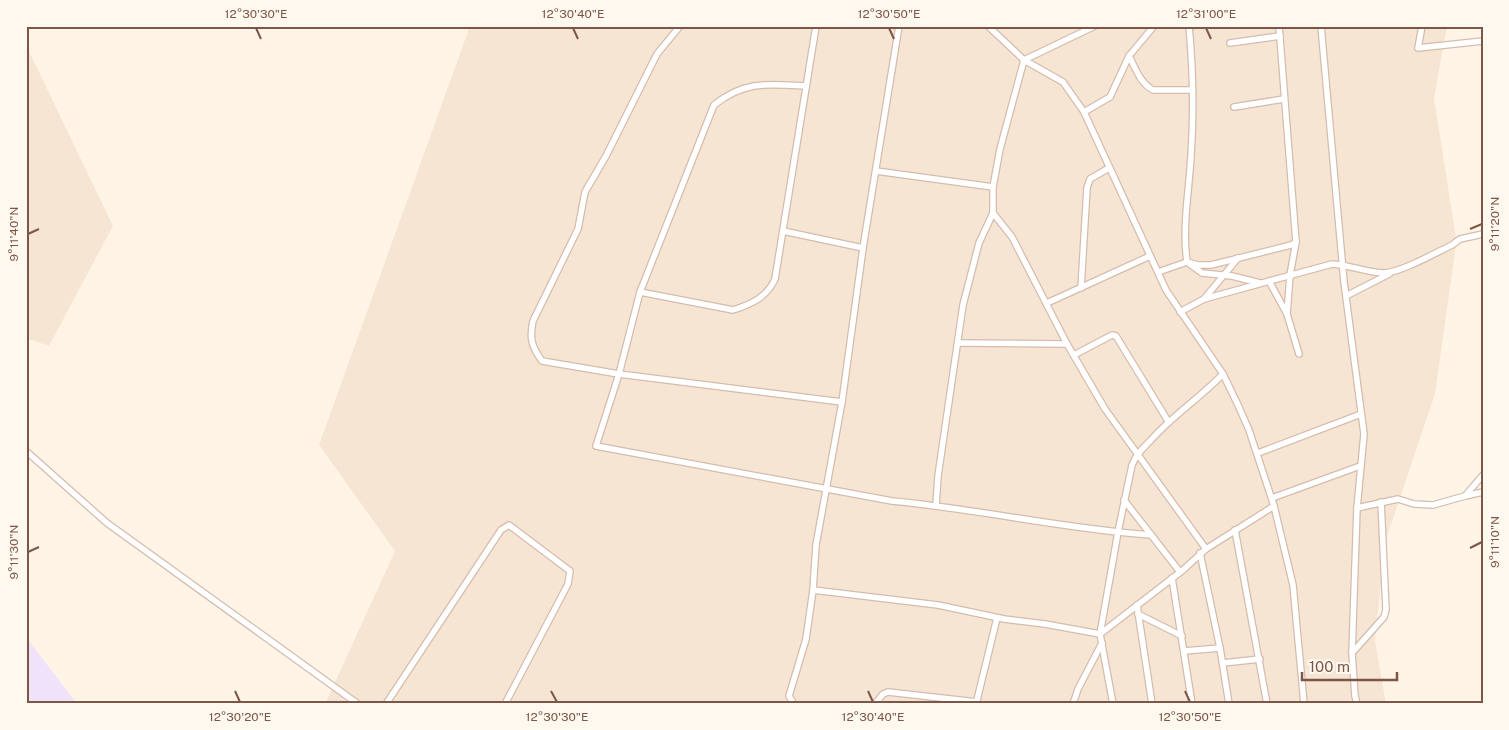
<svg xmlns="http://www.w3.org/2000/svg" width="1509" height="730" font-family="'Public Sans',sans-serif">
<rect width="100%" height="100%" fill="#fff4e6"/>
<g fill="#f7e5d4">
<path d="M470 26H1447L1434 98 1456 238V245L1435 394 1385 542 1375 641 1386 704H325L395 551 319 445Z"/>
<path d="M26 45 113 226 49 346 26 338Z"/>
</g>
<path fill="#f1e2fb" d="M26 637 77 704H26Z"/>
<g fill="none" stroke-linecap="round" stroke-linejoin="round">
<defs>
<g id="street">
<path d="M680 26 657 54 606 156 585 192 578 229 533 321C529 339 532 347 542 361L619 374 842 402"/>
<path d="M988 26 1024 60 1063 82 1084 112 1166 290 1223 374 1238 405 1249 430 1274 506 1293 585 1304 704"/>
<path d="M1189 26C1193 69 1194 113 1191 156 1189 191 1182 227 1187 262L1202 273 1232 276 1260 283"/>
<path d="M1279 26 1296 242 1290 275 1287 314"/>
<path d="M1321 26 1344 282 1364 434 1357 508 1352 653 1355 696 1357 704"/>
<path d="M1422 26 1418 48 1483 41"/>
<path d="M1230 43 1280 36"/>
<path d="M1129 56C1136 69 1140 83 1153 90H1192"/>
<path d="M806 86C769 84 745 80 714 105L640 292 619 374 596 446 892 501C979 509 1064 529 1151 535"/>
<path d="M1234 107 1284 99"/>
<path d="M1084 112 1110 97 1129 56 1154 26"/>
<path d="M876 171 993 187"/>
<path d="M993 213 1012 237 1067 344 1105 409 1206 549"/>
<path d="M783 231 863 248"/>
<path d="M1158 272 1187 262 1198 265H1211L1291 245 1296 242"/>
<path d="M1269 281 1287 314 1299 354"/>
<path d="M1081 288 1087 188 1090 179 1109 168"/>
<path d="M640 292 733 310C752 304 767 297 775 279L816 26"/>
<path d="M1346 296 1389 274"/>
<path d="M1204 299 1238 258"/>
<path d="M1047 303 1150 256"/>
<path d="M1180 312 1204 299 1332 264C1349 265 1365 272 1383 273 1400 273 1435 253 1452 245L1460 239 1483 234"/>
<path d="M958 343 1067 344"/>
<path d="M1074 355 1112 335 1116 336 1168 421"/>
<path d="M26 451 107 523 358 704"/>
<path d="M1258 453 1361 414"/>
<path d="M1465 496 1483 492"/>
<path d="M1272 498 1360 466"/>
<path d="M1124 500 1180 572"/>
<path d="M936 505 938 476 963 305 979 243 993 213V187L1000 149 1024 60 1095 26"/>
<path d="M1357 508 1398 499 1414 504 1433 505 1465 496 1483 475"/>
<path d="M1235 530 1267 704"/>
<path d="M1200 553 1220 648 1229 704"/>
<path d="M1172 578 1192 704"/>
<path d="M813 590 938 605 1004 619 1045 624 1100 634 1183 570 1206 549 1274 506"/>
<path d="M1137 605 1152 704"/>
<path d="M1138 614 1182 636"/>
<path d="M1184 651 1220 648"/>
<path d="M1352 653 1384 617 1386 610 1381 502"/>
<path d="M1223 663 1260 659"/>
<path d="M386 704 501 530 509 525 570 571 568 584 505 704"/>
<path d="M794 704 789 696 806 639 813 590 816 545 842 402 863 248 899 26"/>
<path d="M875 704 883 694 888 692 977 702"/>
<path d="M976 704 997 618"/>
<path d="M1073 704 1078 689 1102 643"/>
<path d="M1113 704 1100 634 1118 532 1132 465C1136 455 1143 448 1151 440 1173 415 1200 398 1223 374"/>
</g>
</defs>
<use href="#street" stroke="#d5bcad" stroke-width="8"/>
<use href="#street" stroke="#fff" stroke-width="5.5"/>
</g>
<path fill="none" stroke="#7c5747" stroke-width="2" d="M256 28 261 39M573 28 578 39M889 28 894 39M1206 28 1211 39M1470 229 1482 224M28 234 39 229M1470 548 1482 542M28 552 39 547M235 691 240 702M551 691 557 702M868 691 873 702M1185 691 1190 702"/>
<rect width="1509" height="730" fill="none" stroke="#fff8ef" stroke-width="55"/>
<path d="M1302 672v8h95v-8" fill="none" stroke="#7c5747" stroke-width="2.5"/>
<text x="1309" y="672" font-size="15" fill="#7c5747" stroke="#fff8ef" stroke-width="4" paint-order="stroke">100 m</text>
<rect x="28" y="28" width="1454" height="674" fill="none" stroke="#7c5747" stroke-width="2"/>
<g font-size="12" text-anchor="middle" fill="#7c5747">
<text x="256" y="18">12°30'30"E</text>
<text x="573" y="18">12°30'40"E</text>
<text x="889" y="18">12°30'50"E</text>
<text x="1206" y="18">12°31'00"E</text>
<text transform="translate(1495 224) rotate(-90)" y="4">9°11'20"N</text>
<text transform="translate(14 234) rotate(-90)" y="4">9°11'40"N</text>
<text transform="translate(1495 542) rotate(-90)" y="4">9°11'10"N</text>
<text transform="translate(14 552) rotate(-90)" y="4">9°11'30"N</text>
<text x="240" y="721">12°30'20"E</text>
<text x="557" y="721">12°30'30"E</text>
<text x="873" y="721">12°30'40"E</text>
<text x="1190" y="721">12°30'50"E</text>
</g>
</svg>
